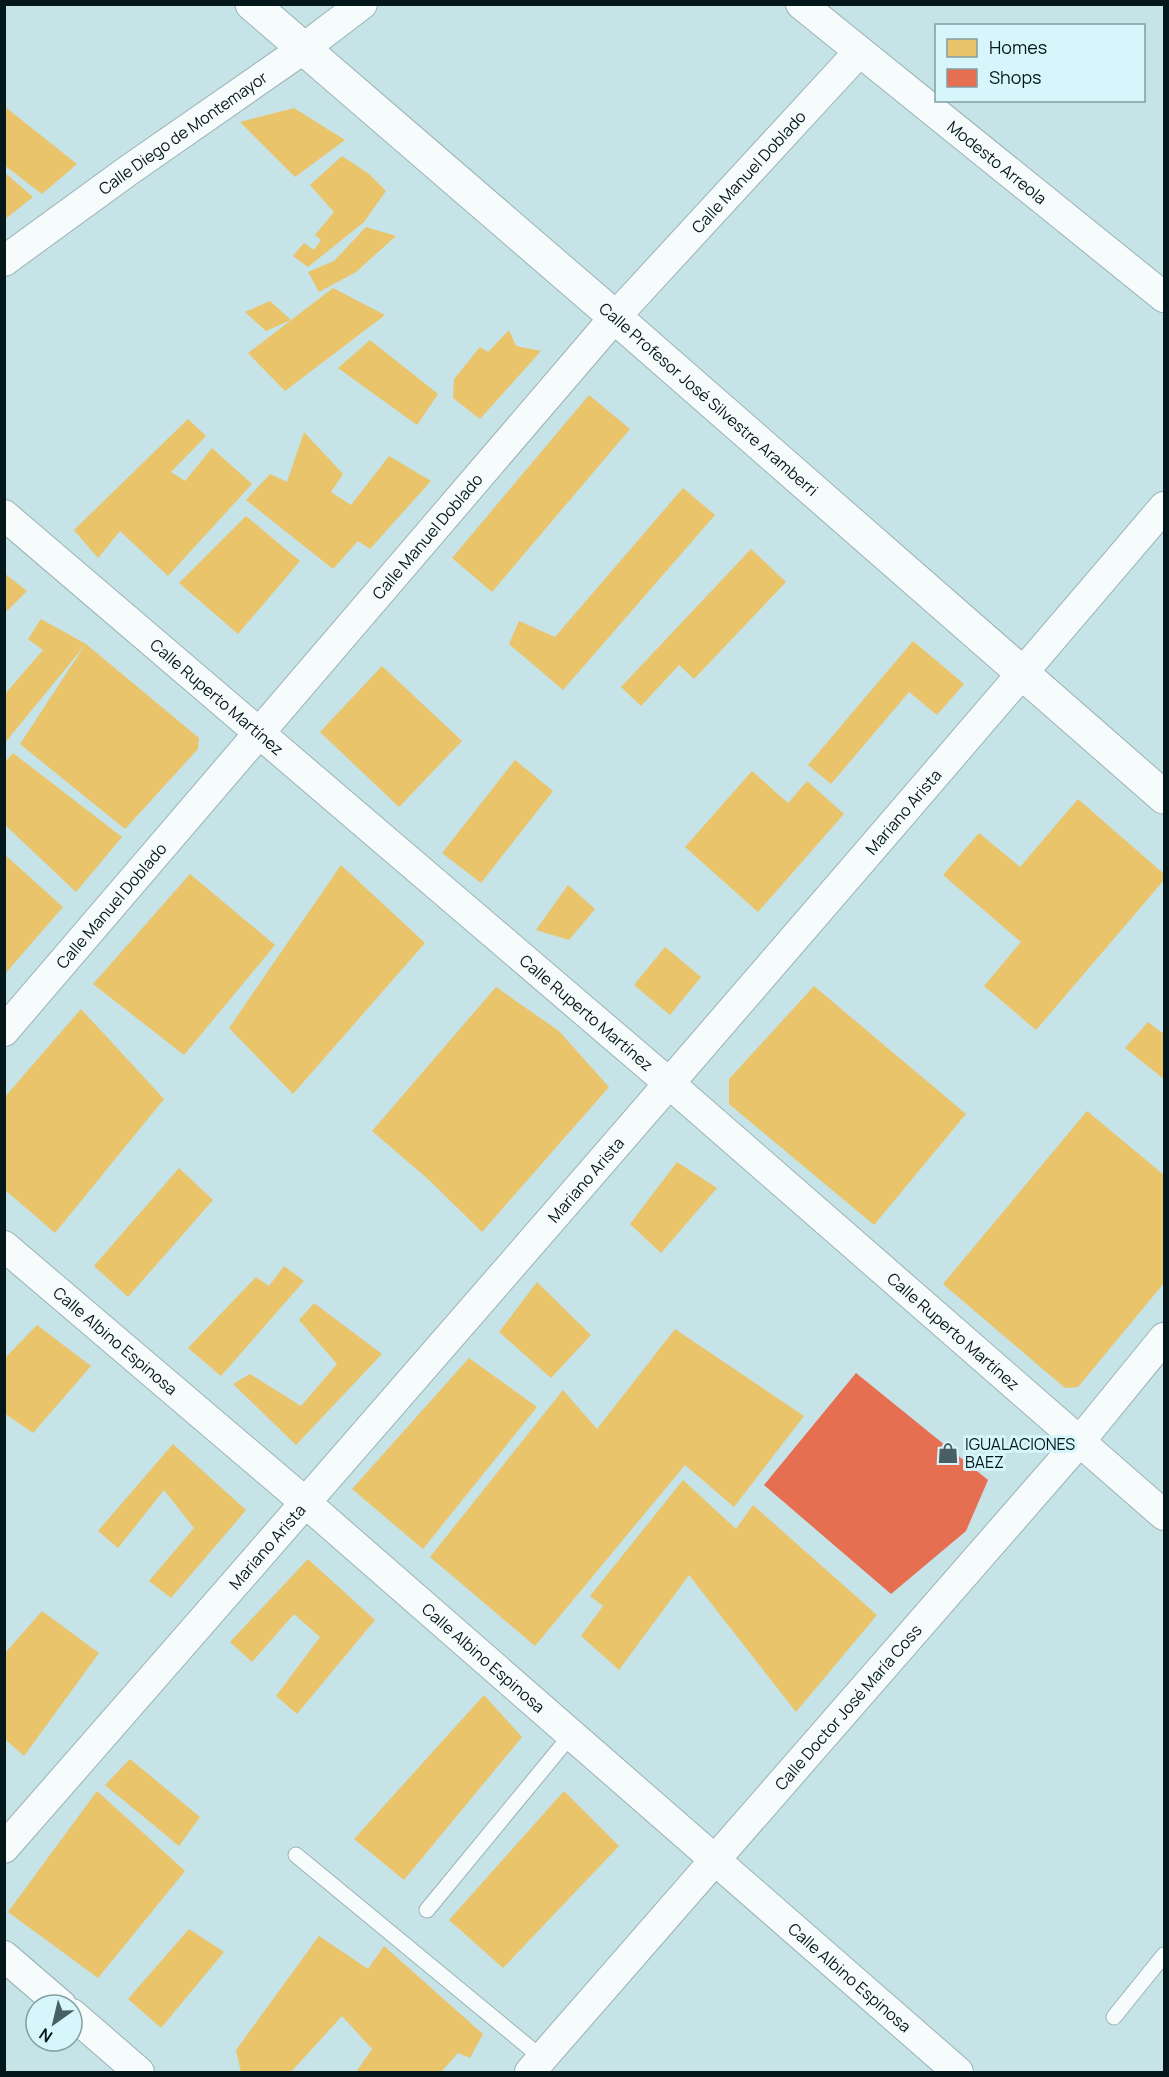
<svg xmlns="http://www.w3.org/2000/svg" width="1169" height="2077" font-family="Manrope,sans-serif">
<rect width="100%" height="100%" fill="#c6e3e8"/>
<g fill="#e9c46a">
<path d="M4 106 77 164 42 194 4 165Z"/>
<path d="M294 108 345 140 295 177 240 122Z"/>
<path d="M342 156 369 174 386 191 364 222 308 267 293 256 304 243 314 250 321 240 315 235 334 212 310 185Z"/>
<path d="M4 172 33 197 4 220Z"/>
<path d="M366 227 396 236 356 272 319 292 308 272 334 261Z"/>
<path d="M333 288 385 315 285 391 248 353Z"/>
<path d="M270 301 291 320 266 331 245 312Z"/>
<path d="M509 330 516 346 541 351 480 419 453 398 454 379 480 347 488 352Z"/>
<path d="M370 340 438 394 417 425 338 368Z"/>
<path d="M589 395 630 429 492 592 452 558Z"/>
<path d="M188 419 206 436 171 472 185 481 212 448 252 484 168 576 120 531 98 558 74 530Z"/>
<path d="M304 432 343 474 331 492 351 505 389 456 431 481 370 549 358 541 333 569 246 500 270 474 287 482Z"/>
<path d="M683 488 715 515 563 690 509 644 519 621 555 637Z"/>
<path d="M246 516 300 561 238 634 179 583Z"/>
<path d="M751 549 786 582 694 679 679 665 641 706 621 687Z"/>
<path d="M4 573 27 591 4 614Z"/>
<path d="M41 619 86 644 199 738 198 749 125 829 20 744 85 645 4 744V695L43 650 28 639Z"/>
<path d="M913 641 964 684 937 715 909 692 831 784 808 765Z"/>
<path d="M382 666 462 741 399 807 320 732Z"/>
<path d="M13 753 122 837 76 892 4 824V763Z"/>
<path d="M515 760 553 791 481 883 442 853Z"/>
<path d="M752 771 788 803 807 781 844 814 758 912 685 847Z"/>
<path d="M1078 799 1164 874V880L1036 1030 984 986 1021 942 943 875 979 833 1020 867Z"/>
<path d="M4 854 63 907 4 975Z"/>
<path d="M341 865 425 943 293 1094 229 1028Z"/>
<path d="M190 874 275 945 184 1055 93 984Z"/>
<path d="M568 885 595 909 569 940 536 930Z"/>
<path d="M665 947 701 977 670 1015 634 985Z"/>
<path d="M814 986 966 1114 874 1225 729 1104V1079Z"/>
<path d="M496 987 559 1031 609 1087 482 1232 429 1180 372 1131Z"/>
<path d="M81 1009 164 1099 55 1233 4 1189V1098Z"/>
<path d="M1148 1022 1162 1033 1164 1030V1079L1125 1048Z"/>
<path d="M1087 1111 1164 1175V1283L1078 1387 1065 1388 943 1284Z"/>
<path d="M677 1162 717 1188 661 1253 630 1224Z"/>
<path d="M179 1168 213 1200 128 1297 94 1266Z"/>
<path d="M284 1266 304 1281 221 1376 188 1348 256 1277 269 1286Z"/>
<path d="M537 1282 591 1335 551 1378 499 1332Z"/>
<path d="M314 1303 382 1354 296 1445 233 1384 250 1374 301 1406 337 1364 299 1320Z"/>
<path d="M37 1325 91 1366 33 1433 4 1413V1359Z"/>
<path d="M675 1329 804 1416 734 1507 685 1465 535 1646 430 1557 563 1390 597 1429Z"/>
<path d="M469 1358 537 1407 423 1549 352 1489Z"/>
<path d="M173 1444 246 1510 171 1598 149 1581 194 1528 164 1490 118 1548 98 1531Z"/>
<path d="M683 1480 736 1529 753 1505 877 1615 796 1712 689 1575 619 1670 581 1636 603 1606 590 1596Z"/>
<path d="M308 1559 375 1620 297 1714 276 1696 320 1637 294 1614 252 1662 230 1642Z"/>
<path d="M42 1611 99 1653 24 1756 5 1739V1653Z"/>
<path d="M484 1695 522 1737 404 1880 354 1839Z"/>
<path d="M130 1759 200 1817 179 1846 105 1785Z"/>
<path d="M97 1791 185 1871 98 1978 8 1912Z"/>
<path d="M564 1791 619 1846 503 1968 449 1920Z"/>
<path d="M189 1929 224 1952 161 2028 128 1999Z"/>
<path d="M319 1936 368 1969 384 1946 483 2034 470 2058 458 2053 441 2072H356L372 2049 342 2016 291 2072H241L236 2050Z"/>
</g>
<path fill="#e76f51" d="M856 1373 988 1480 966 1531 891 1594 764 1485Z"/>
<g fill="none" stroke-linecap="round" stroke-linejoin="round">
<defs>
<g id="service">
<path d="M296 1855 542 2058"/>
<path d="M427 1910 571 1735"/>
<path d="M1114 2017 1164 1955"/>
</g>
<g id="minor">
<path id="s1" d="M801 4 1164 297"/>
<path id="s2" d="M4 261 129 170 303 49 362 4"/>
<path id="s3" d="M4 515 670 1084 1164 1515"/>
<path id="s4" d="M4 1031 615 317 859 52"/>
<path id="s5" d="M4 1246 306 1503 958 2072"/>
<path id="s6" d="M4 1848C393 1403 781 957 1164 507"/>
<path d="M4 1956 61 2005"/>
<path d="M72 2014 139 2072"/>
<path id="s7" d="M530 2072 1080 1441 1164 1338"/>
</g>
<g id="secondary">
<path id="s8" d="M252 4 615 317 1164 797"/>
</g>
</defs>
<use href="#service" stroke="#9bb2b6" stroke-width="17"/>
<use href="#minor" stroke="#9bb2b6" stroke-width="32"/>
<use href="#secondary" stroke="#9bb2b6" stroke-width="35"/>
<use href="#service" stroke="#f6fbfc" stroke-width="15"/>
<use href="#minor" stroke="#f6fbfc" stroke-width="30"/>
<use href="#secondary" stroke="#f6fbfc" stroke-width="33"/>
</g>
<defs>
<symbol id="shop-bare" viewBox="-9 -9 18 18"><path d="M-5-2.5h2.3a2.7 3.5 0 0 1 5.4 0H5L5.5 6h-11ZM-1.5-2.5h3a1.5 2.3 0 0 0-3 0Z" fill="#485f63" stroke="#d7f6fb" stroke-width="2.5" paint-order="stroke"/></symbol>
</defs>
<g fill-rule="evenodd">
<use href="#shop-bare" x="933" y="1438" width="30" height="30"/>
</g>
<g text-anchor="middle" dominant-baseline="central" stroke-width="6" stroke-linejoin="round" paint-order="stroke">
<g font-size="16" fill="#04181c" stroke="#d7f6fb">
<text stroke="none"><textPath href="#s2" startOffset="220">Calle Diego de Montemayor</textPath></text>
<text stroke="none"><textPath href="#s1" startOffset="252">Modesto Arreola</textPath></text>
<text stroke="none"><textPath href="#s4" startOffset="1137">Calle Manuel Doblado</textPath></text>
<text stroke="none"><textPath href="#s8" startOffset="604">Calle Profesor José Silvestre Aramberri</textPath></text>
<text stroke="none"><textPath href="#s4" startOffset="651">Calle Manuel Doblado</textPath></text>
<text stroke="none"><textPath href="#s3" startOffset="280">Calle Ruperto Martínez</textPath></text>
<text stroke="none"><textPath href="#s6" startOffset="1372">Mariano Arista</textPath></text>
<text stroke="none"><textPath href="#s4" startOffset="165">Calle Manuel Doblado</textPath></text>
<text stroke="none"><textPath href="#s3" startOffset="766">Calle Ruperto Martínez</textPath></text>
<text stroke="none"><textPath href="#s6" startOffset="886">Mariano Arista</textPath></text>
<text stroke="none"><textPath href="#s3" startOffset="1252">Calle Ruperto Martínez</textPath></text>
<text stroke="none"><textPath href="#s5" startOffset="146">Calle Albino Espinosa</textPath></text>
<text stroke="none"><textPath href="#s6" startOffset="400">Mariano Arista</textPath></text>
<text stroke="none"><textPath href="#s5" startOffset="632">Calle Albino Espinosa</textPath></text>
<text stroke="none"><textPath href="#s7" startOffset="484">Calle Doctor José María Coss</textPath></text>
<text stroke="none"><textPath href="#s5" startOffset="1118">Calle Albino Espinosa</textPath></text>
</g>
<g font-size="16" fill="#04181c" stroke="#d7f6fb" text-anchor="start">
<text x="965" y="1444">IGUALACIONES<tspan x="965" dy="18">BAEZ</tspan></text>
</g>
</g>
<rect width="1169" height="2077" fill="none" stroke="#04181c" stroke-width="12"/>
<rect x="935" y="24" width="210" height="78" fill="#d7f6fb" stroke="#839da2" stroke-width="1.5"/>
<rect x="947" y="39" width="30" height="18" fill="#e9c46a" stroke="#839da2" stroke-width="1.5"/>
<text x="989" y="54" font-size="18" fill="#04181c">Homes</text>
<rect x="947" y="69" width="30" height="18" fill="#e76f51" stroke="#839da2" stroke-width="1.5"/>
<text x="989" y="84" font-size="18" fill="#04181c">Shops</text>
<g transform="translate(54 2023) rotate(214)"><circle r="28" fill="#d7f6fb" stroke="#839da2" stroke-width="1.5"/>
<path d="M0-4.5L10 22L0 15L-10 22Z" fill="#485f63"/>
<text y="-9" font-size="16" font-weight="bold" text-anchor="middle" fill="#04181c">N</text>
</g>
</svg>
